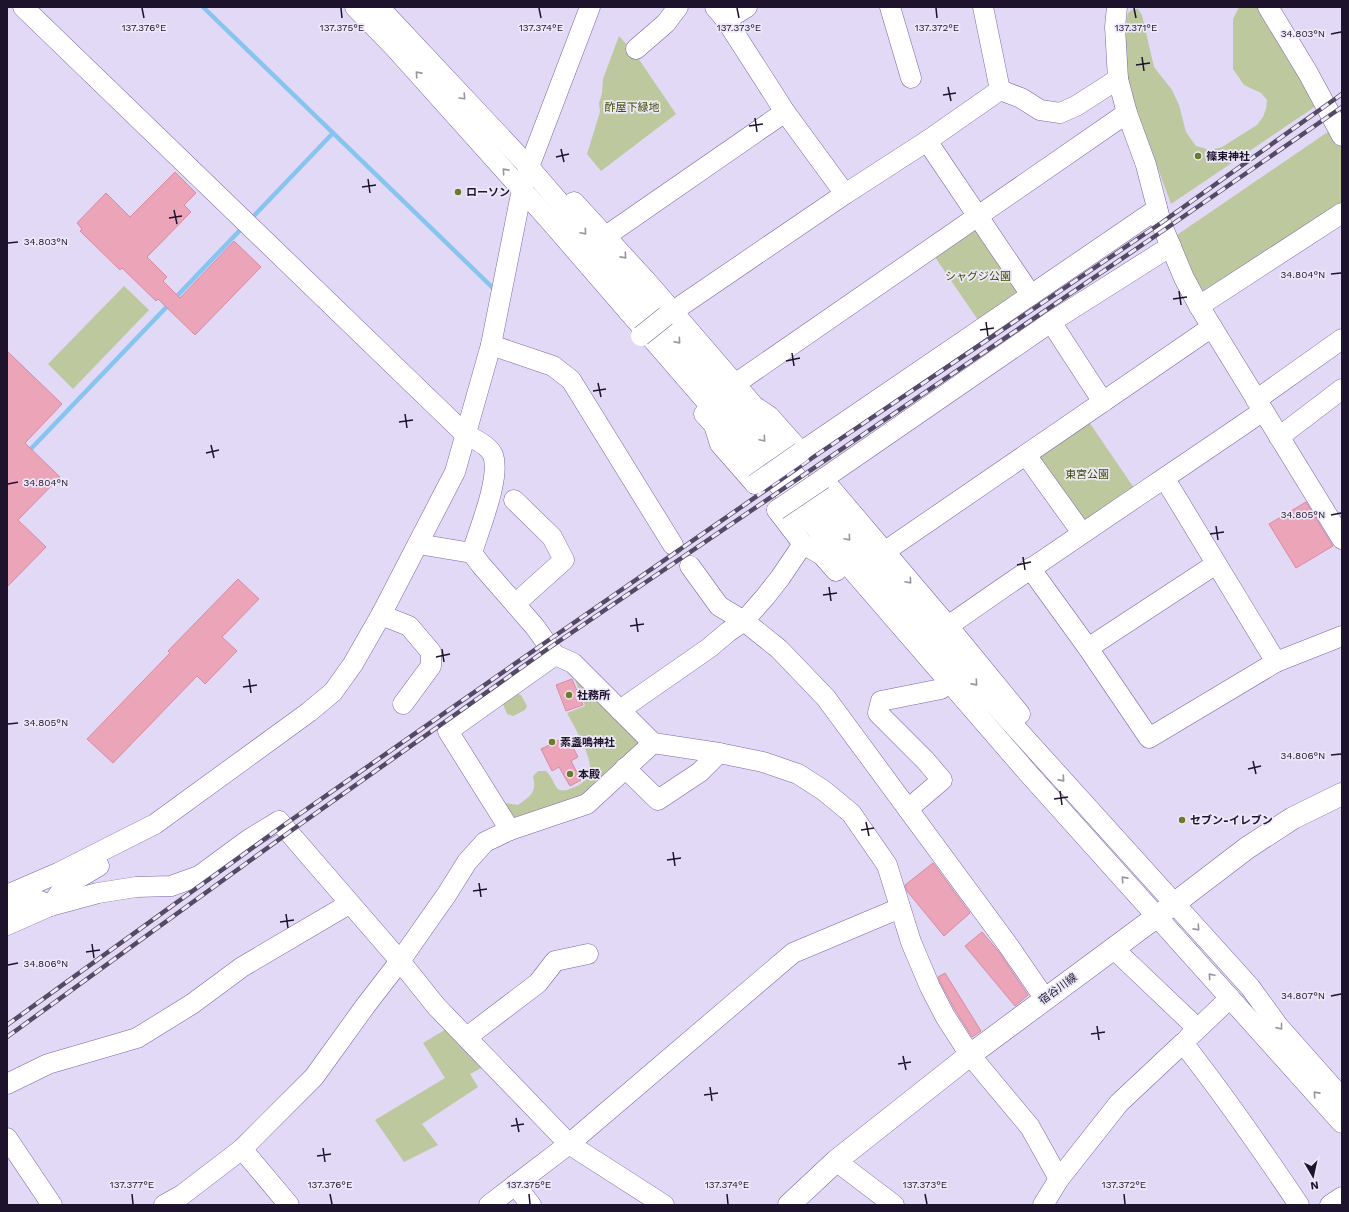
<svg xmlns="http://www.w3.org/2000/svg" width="1349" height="1212" font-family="'Work Sans','Noto Sans JP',sans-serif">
<rect width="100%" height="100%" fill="#e2d9f6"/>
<g fill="#bdc89f">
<path d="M1239 7H1262L1319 104 1171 204 1129 90 1124 72 1126 24 1128 13 1133 9H1138L1142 15 1154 67 1172 90 1179 105 1186 132 1196 146 1210 150 1222 147 1257 125 1263 117 1266 109 1267 100 1261 93 1244 85 1233 69V19Z"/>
<path d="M619 36 636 55 676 114 601 171 587 154 600 112 599 103 602 93 603 79Z"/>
<path d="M1332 129 1342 144V202L1205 295 1194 275 1177 235Z"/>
<path d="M976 228 1022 295 980 323 935 257Z"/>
<path d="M124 286 149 310 73 389 48 364Z"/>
<path d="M1089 422 1136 491 1085 527 1037 458Z"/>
<path d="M574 677 643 740 582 800 515 823 505 803 518 805C531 796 537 792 533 776L538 771H546C559 784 552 798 577 786 585 782 590 776 590 767 590 754 574 726 567 713L585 706Z"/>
<path d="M516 693 521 695 527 706 525 710 513 716 507 714 503 704Z"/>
<path d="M448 1028 483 1067 470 1074 478 1087 422 1124 438 1145 404 1162 375 1120 445 1078 423 1043Z"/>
</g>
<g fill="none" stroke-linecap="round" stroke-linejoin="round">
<g stroke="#88c4f0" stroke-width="4.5">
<path d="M203 7 493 288"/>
<path d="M250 220 333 133"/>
<path d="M27 453 243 227"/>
</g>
</g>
<g fill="#eba4b8" stroke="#d98aa2">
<path d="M175 172 196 193 184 205 191 212 147 257 167 277 163 281 180 298 234 241 261 267 195 335 158 299 156 301 122 268 120 270 80 231 82 229 77 223 106 193 130 217Z"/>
<path d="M7 351 62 404 25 443 60 477 18 520 46 547 7 587Z"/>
<path d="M1306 502 1333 546 1296 568 1269 524Z"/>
<path d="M238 579 259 599 222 637 237 651 205 684 197 676 113 763 87 739 170 653 168 651Z"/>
<path d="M572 679 583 705 566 711 556 685Z"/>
<path d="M567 736 578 757 571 761 581 780 570 786 559 767 552 771 541 749Z"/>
<path d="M933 863 970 913 944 936 907 891 905 885Z"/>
<path d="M982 932 999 952 1028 995 1015 1006 965 946Z"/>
<path d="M945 973 981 1031 972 1037 955 1010 940 982 938 977Z"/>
</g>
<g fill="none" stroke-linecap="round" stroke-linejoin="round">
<defs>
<g id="minor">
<path d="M23 7 466 435C475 439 489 446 493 455 501 478 479 529 472 553L481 565 535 627 555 655 573 663 653 743 719 753 763 762 798 774 823 790 851 813 887 865 911 942 930 987 945 1016 970 1055 1030 1127 1059 1179"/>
<path d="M355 7 395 48 550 221 1028 773 1342 1123"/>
<path d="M379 7 529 167 949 654 1250 987 1279 1027 1342 1098"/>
<path d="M715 7 726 20 785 112 845 194"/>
<path d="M890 7 911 78"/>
<path d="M983 7 1000 90"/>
<path d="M1117 7 1115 27 1118 79 1127 113 1146 165 1161 223 1184 278 1199 306 1342 539"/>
<path d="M1268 7 1308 73 1342 136"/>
<path d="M726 20 747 7"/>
<path d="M636 49 666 23 678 7"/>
<path d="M1000 90 1021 98 1040 110 1060 113 1076 106 1118 79"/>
<path d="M927 141 1031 295"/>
<path d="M574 202 650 285 754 406 769 416 801 452 1157 209"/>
<path d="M606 236 785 112"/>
<path d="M1199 306 1342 213"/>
<path d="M666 316 845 194 927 141 1000 90"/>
<path d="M491 345 553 366 571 380 673 545"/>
<path d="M735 384 1127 113"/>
<path d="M1256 400 1342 339"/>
<path d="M1103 402 1051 322 1171 246"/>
<path d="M704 414 714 425 720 444 755 484"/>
<path d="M1279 437 1342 389"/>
<path d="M1026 455 1082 533"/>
<path d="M514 500 552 537 564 560 515 604"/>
<path d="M777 510 803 544 822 555 836 571"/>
<path d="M418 544 472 553"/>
<path d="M884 552 1212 327"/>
<path d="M690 566 719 606 744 621 779 649 826 698 1008 945 1045 999"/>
<path d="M1030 568 1088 648 1149 738 1276 662 1165 479"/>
<path d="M381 615 409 626 431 652V666L403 704"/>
<path d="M948 626C1052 553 1158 483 1263 411"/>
<path d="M1088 648 1216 564"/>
<path d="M1276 662 1342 636"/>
<path d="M620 710 709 648 728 632 744 621 765 597 780 578 803 544"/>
<path d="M1020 714 948 626 823 479 1051 322"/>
<path d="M625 768 658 800 700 772 719 753"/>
<path d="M908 809 942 780 925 760 878 713 881 701 941 689"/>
<path d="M510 830 448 731 555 655"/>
<path d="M7 895 58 873 155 824 309 712 333 692 353 664 381 615 455 472 491 345 522 189 529 167 590 7"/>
<path d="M50 906 98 893 136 887 171 886 199 876 248 840 279 821 400 961 436 1006 569 1144 664 1205"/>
<path d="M50 906 65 886 99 866"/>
<path d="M7 910 40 901 50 906 7 925"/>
<path d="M1114 949 1197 1028"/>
<path d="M467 1037 538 983 555 961 588 954"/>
<path d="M1188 1038 1230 998"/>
<path d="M7 1084 48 1064 137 1038 192 1004 242 967 349 904"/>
<path d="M7 1138 52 1205"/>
<path d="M242 1149 289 1205"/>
<path d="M836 1161 894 1205"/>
<path d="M515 1185 531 1205"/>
<path d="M164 1205 182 1195 242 1149 314 1077 366 1005 400 961 447 894 467 862 485 842 510 830 587 804 653 743"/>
<path d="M489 1205 569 1144 793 953 900 908"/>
<path d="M1043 1205 1059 1179 1119 1103 1183 1043C1224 1095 1262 1150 1299 1205"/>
<path d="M1330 1205 1342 1197"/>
</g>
<path id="major" d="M789 1205 836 1161 970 1055 1175 903 1247 848 1293 818 1342 794"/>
</defs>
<use href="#minor" stroke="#7d65a5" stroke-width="21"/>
<use href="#major" stroke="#7d65a5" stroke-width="23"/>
<use href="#minor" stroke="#fff" stroke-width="20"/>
<use href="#major" stroke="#fff" stroke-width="22"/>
<defs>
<g id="rail">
<path d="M7 1025 284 825 546 642 815 456 1161 223 1342 94"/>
<path d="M7 1037 288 833 549 648 1164 230 1342 107"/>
</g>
</defs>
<use href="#rail" stroke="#544a65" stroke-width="4.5"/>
<use href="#rail" stroke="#eee9f8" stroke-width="3" stroke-dasharray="9" stroke-linecap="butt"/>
<defs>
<g id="minor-bridge">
<path d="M641 336 666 316"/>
<path d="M755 484 801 452"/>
<path d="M777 510 823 479"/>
</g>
</defs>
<use href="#minor-bridge" stroke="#7d65a5" stroke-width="21" stroke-linecap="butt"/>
<use href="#minor-bridge" stroke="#fff" stroke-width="20"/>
</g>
<defs><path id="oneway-chevron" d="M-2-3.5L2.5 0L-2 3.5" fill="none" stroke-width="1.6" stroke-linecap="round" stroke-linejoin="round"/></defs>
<g stroke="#9995a0">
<use href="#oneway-chevron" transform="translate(418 74) rotate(-132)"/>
<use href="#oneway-chevron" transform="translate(463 97) rotate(47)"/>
<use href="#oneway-chevron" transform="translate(505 171) rotate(-132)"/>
<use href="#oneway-chevron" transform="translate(584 232) rotate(49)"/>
<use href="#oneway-chevron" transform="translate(624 256) rotate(48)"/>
<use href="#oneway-chevron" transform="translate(678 341) rotate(49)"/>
<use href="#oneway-chevron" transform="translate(763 439) rotate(49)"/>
<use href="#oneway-chevron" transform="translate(848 538) rotate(49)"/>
<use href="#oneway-chevron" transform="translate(909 581) rotate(49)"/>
<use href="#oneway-chevron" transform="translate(975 683) rotate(48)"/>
<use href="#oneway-chevron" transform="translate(1062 779) rotate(48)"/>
<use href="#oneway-chevron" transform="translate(1124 879) rotate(-132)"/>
<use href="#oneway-chevron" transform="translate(1197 928) rotate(48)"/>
<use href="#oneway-chevron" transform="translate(1211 976) rotate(-131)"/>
<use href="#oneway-chevron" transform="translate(1280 1027) rotate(51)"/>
<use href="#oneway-chevron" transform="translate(1316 1094) rotate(-132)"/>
</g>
<path fill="none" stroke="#1d132d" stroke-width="1.5" d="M142 8 144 18M341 8 342 18M539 8 541 18M737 8 739 18M936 8 937 18M1134 8 1136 18M1331 34 1341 32M1142 57 1144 71M1136 65 1150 63M948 87 951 101M943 95 956 93M755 118 757 132M749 126 763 124M561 149 564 162M556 157 569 154M368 179 370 193M362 187 376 185M174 210 177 224M169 218 182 216M8 243 18 242M1331 274 1341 273M1179 291 1181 305M1173 299 1187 297M986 322 988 336M980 330 994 328M792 353 794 366M786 361 800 358M598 383 601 397M593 391 606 389M405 414 407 428M399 422 413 420M211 445 214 458M206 453 219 450M8 484 18 482M1331 515 1341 513M1216 526 1218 540M1210 534 1224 532M1023 557 1025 570M1017 565 1031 562M829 587 831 601M823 595 837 593M636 618 638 632M630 626 644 624M442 649 444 662M436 657 450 654M249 679 251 693M243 687 257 685M8 724 18 723M1331 755 1341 754M1253 761 1256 774M1248 769 1261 766M1060 791 1062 805M1054 799 1068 797M866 822 869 836M861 830 874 828M673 852 675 866M667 860 681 858M479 883 481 897M473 891 487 889M286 914 288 928M280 922 294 920M92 944 94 958M86 952 100 950M8 965 18 963M1331 996 1341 994M1097 1026 1099 1040M1091 1034 1105 1032M903 1056 906 1070M898 1064 911 1062M710 1087 712 1101M704 1095 718 1093M516 1118 519 1132M511 1126 524 1124M323 1148 325 1162M317 1156 331 1154M132 1194 133 1204M330 1194 332 1204M529 1194 530 1204M727 1194 728 1204M925 1194 927 1204M1124 1194 1125 1204"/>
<g fill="#6a7c2b" stroke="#eee9f8" stroke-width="1.5">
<circle cx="1198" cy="156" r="4"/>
<circle cx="458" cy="192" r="4"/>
<circle cx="569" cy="695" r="4"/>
<circle cx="552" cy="742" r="4"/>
<circle cx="570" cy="774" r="4"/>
<circle cx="1182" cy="820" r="4"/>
</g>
<g text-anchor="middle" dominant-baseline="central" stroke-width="3.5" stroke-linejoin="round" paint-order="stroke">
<g font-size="11" fill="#404d00" stroke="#eee9f8">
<text x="632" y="107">酢屋下緑地</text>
<text x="978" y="276">シャグジ公園</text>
<text x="1087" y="474">東宮公園</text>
</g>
<g font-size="11" font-weight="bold" fill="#1d132d" stroke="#eee9f8" text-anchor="start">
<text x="1206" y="156">篠束神社</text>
<text x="466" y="192">ローソン</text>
<text x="577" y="695">社務所</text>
<text x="560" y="742">素盞鳴神社</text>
<text x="578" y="774">本殿</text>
<text x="1190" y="820">セブン-イレブン</text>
</g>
<g font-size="11" fill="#1d132d" stroke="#eee9f8">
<text transform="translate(1058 989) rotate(-36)">宿谷川線</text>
</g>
</g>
<g font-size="10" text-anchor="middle" fill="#1d132d" stroke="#eee9f8" stroke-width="3.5" stroke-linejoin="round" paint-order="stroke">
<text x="144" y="31">137.376°E</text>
<text x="342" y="31">137.375°E</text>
<text x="541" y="31">137.374°E</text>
<text x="739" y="31">137.373°E</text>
<text x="937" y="31">137.372°E</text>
<text x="1136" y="31">137.371°E</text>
<text x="1303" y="37">34.803°N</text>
<text x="46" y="245">34.803°N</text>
<text x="1303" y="278">34.804°N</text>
<text x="46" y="486">34.804°N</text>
<text x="1303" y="518">34.805°N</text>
<text x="46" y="726">34.805°N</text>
<text x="1303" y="759">34.806°N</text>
<text x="46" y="967">34.806°N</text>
<text x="1303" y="999">34.807°N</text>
<text x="132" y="1188">137.377°E</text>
<text x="330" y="1188">137.376°E</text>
<text x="529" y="1188">137.375°E</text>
<text x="727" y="1188">137.374°E</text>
<text x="925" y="1188">137.373°E</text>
<text x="1124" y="1188">137.372°E</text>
</g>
<rect width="1349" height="1212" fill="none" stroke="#1d132d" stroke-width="16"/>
<g transform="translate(1313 1176) rotate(171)" stroke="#eee9f8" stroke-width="3" paint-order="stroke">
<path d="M0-3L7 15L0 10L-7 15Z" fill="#1d132d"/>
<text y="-6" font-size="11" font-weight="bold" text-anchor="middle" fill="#1d132d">N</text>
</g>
</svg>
